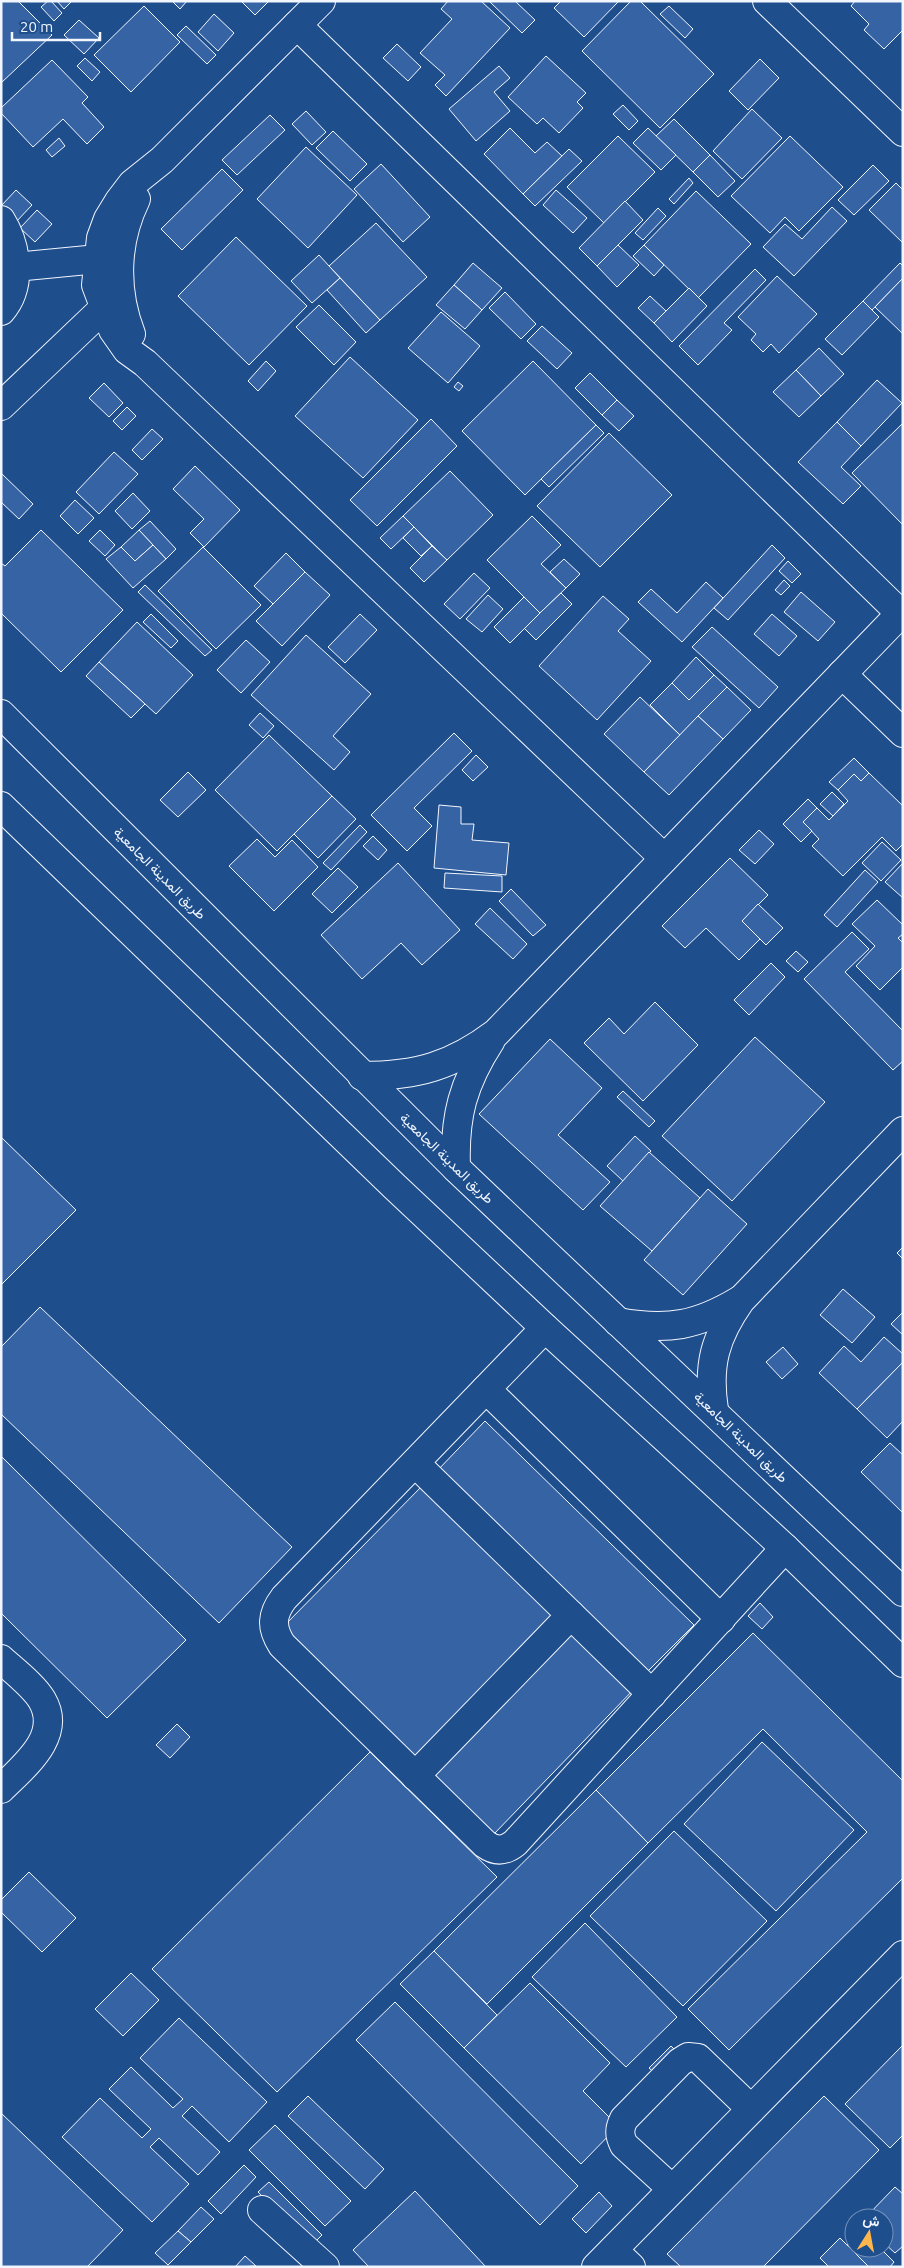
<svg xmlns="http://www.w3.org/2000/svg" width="904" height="2268" font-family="Ubuntu,Vazirmatn,sans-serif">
<rect width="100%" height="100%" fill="#1f4e8c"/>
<g fill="#3563a3" stroke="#f2f6ff">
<path d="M1 1H18L52 35 1 83Z"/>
<path d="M48 1H51L62 13 54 21 41 7Z"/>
<path d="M57 1H72L64 9Z"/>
<path d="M172 1H187L180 9Z"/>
<path d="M241 1H269L255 15Z"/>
<path d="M448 1H481L510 28 446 96 435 85 445 75 420 53 452 19 441 9Z"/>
<path d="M489 1H515L535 20 522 33Z"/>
<path d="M561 1H619L584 37 554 8Z"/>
<path d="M631 1H640L714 74 660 128 582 51Z"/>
<path d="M855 1H903V30L884 49 864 30 869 24 851 6Z"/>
<path d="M144 6 180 42 131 92 94 55Z"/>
<path d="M669 6 693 29 685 38 660 14Z"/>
<path d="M214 14 234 33 218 51 198 32Z"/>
<path d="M79 20 99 38 84 54 64 35Z"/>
<path d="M186 26 216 55 207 64 177 35Z"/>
<path d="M397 44 421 67 408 81 383 58Z"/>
<path d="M546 56 586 93 577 102 583 108 559 133 543 118 537 124 508 97Z"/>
<path d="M85 58 100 72 92 81 77 66Z"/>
<path d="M760 59 779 78 748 110 729 91Z"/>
<path d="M52 60 88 97 82 103 104 127 87 144 63 119 33 147 1 113V108Z"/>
<path d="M499 66 510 78 494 92 510 111 476 141 449 109Z"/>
<path d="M623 105 638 121 629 130 613 114Z"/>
<path d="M752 109 782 138 742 179 713 151Z"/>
<path d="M306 111 326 132 312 145 292 124Z"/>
<path d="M270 115 285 130 237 175 222 160Z"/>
<path d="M674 119 710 155 693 172 656 136Z"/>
<path d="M510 128 535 153 547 142 562 156 523 194 484 154Z"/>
<path d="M648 128 676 155 661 170 633 143Z"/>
<path d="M333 131 367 164 350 181 316 148Z"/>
<path d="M618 136 655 172 604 223 567 187Z"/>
<path d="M790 136 843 187 799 231 785 217 770 233 731 196Z"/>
<path d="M59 138 65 146 52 157 46 150Z"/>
<path d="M306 147 357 195 308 248 257 199Z"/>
<path d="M569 149 582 161 535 206 523 194Z"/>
<path d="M710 155 735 181 718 197 693 172Z"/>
<path d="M381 164 430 217 403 242 354 189Z"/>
<path d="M873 165 889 181 854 215 838 200Z"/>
<path d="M222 169 243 190 182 250 161 229Z"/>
<path d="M689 178 693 183 674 204 669 199Z"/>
<path d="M896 183 903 190V243L869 210Z"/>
<path d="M16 190 32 205 15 223 1 210V206Z"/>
<path d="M556 190 587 218 573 233 543 205Z"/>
<path d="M696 191 751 244 698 298 644 245Z"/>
<path d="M625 201 643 220 597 266 579 248Z"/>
<path d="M832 207 847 221 794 276 763 247 785 224 802 239Z"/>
<path d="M658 208 666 216 643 240 635 233Z"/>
<path d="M37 210 52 224 35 242 20 228Z"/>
<path d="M376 223 427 277 380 320 329 266Z"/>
<path d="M236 237 307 306 249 365 178 296Z"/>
<path d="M618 245 639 265 617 287 597 266Z"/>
<path d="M644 245 664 265 654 276 633 256Z"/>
<path d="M319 255 340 278 312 303 291 281Z"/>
<path d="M473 263 502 288 482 310 454 285Z"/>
<path d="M900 263 903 266V278L872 310 863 301Z"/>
<path d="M755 269 766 280 724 323 732 330 698 365 679 346Z"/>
<path d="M777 276 817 314 779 353 771 344 763 352 751 340 756 334 738 317Z"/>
<path d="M340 278 380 320 366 333 327 290Z"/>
<path d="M903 278V334L875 307Z"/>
<path d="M454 285 482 310 465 329 436 305Z"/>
<path d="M689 288 707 306 672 342 654 323Z"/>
<path d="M505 292 536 324 521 339 489 308Z"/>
<path d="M650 296 666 311 654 323 638 308Z"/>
<path d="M863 301 879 317 842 355 825 339Z"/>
<path d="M319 305 356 342 334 365 296 327Z"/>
<path d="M441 312 480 346 448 383 408 348Z"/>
<path d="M542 326 572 353 557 369 527 341Z"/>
<path d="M819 348 844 374 821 396 796 370Z"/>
<path d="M350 357 418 420 363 478 295 416Z"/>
<path d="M266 361 276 371 258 391 248 381Z"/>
<path d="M533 361 596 425 525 495 462 431Z"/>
<path d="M796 370 821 396 799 417 773 392Z"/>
<path d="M590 373 617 400 602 415 575 388Z"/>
<path d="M877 380 902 403 861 446 837 422Z"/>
<path d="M458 382 463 386 459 391 454 387Z"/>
<path d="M104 383 123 403 109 417 89 398Z"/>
<path d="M617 400 634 416 619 431 602 415Z"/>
<path d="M127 407 136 416 122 430 113 421Z"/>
<path d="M431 419 457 446 377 526 350 500Z"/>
<path d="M837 422 861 446 841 467 861 486 843 504 798 462Z"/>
<path d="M903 423V525L852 473Z"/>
<path d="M596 425 604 433 549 487 541 479Z"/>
<path d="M152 429 163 439 142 460 132 450Z"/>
<path d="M609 433 672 495 600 567 537 506Z"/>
<path d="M114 452 138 474 99 514 76 492Z"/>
<path d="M195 466 240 510 204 547 190 533 204 519 173 489Z"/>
<path d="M450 471 493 515 447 560 403 516Z"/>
<path d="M1 473 33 504 19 519 1 502Z"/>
<path d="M133 493 150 511 132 529 115 511Z"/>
<path d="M75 500 94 518 78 534 60 516Z"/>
<path d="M403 516 414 527 391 549 380 538Z"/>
<path d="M532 516 561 545 541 564 566 588 540 613 487 560Z"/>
<path d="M150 521 176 549 166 559 139 530Z"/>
<path d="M414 527 432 546 421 556 403 538Z"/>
<path d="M41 530 123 610 61 672 1 613V563L5 566Z"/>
<path d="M100 530 115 545 105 556 89 541Z"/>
<path d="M139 530 153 545 135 561 121 547Z"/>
<path d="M153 545 166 559 133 588 106 559 121 547 135 561Z"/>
<path d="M772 545 785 558 728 620 714 608Z"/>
<path d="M432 546 447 560 424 582 410 568Z"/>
<path d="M203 547 261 605 216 649 158 591Z"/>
<path d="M286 553 305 572 273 604 254 586Z"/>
<path d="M564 559 580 574 566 588 550 572Z"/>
<path d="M788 561 801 574 792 583 779 571Z"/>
<path d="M305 572 330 595 282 646 256 621Z"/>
<path d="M474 573 490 588 460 619 444 604Z"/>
<path d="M784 580 790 586 781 595 775 590Z"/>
<path d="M706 582 723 598 682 642 638 602 651 589 677 613Z"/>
<path d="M145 585 212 650 205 656 138 592Z"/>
<path d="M801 592 835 622 818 641 784 612Z"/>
<path d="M561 593 572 604 536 640 524 628Z"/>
<path d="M488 595 503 609 482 632 466 619Z"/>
<path d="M603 596 629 619 618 631 651 661 597 720 539 666Z"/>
<path d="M524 597 540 613 510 643 494 627Z"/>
<path d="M151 614 178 641 171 648 143 622Z"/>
<path d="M360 614 377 630 345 663 328 647Z"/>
<path d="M772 614 797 636 779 656 754 634Z"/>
<path d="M137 622 193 675 156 714 99 662Z"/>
<path d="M712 627 778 687 759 708 692 647Z"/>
<path d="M306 635 371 694 333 736 350 752 334 770 251 695Z"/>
<path d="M246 640 270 662 241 693 217 670Z"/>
<path d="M696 657 714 675 689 700 672 683Z"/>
<path d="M99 662 145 704 131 718 86 676Z"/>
<path d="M714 675 727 687 680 735 650 705 672 683 689 700Z"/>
<path d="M727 687 751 710 723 739 698 716Z"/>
<path d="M640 697 680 735 644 772 604 734Z"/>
<path d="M260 713 274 726 263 738 249 725Z"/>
<path d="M698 716 723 739 669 795 644 772Z"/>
<path d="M454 733 472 751 414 808 432 826 407 851 371 815Z"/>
<path d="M269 735 332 796 277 851 215 790Z"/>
<path d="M476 755 488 767 473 781 462 770Z"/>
<path d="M854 758 869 773 861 781 854 774 838 790 829 782Z"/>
<path d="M188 772 206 790 178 817 160 800Z"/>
<path d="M869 773 903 806V844L896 851 882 837 843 876 812 846 819 839 803 822 817 808 829 820 848 801 838 790 854 774 861 781Z"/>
<path d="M832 792 844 804 833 816 820 804Z"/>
<path d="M332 796 356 819 318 858 294 834Z"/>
<path d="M808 799 817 808 803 822 812 831 801 842 783 824Z"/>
<path d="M439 805 461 807V824H474L472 840 509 843 506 875 434 868Z"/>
<path d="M360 825 367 832 331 870 323 863Z"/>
<path d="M759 830 774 844 755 864 739 850Z"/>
<path d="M373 836 387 850 378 860 363 846Z"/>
<path d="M257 839 275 857 292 840 318 867 274 911 229 866Z"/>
<path d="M882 842 901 860 881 881 862 863Z"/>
<path d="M730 858 768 895 742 921 760 939 739 960 706 928 685 948 662 926Z"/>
<path d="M398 863 460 930 422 965 401 943 362 979 321 935Z"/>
<path d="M903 863V898L885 882Z"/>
<path d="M338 868 358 887 332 913 312 894Z"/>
<path d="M865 870 878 882 837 927 824 915Z"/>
<path d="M445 873 502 876V892L444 888Z"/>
<path d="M511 889 546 925 533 936 499 901Z"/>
<path d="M877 900 903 925V934L898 938 903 943V967L880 990 856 966 875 946 852 924Z"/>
<path d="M758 904 783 928 766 945 742 921Z"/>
<path d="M490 908 527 944 513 959 475 924Z"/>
<path d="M852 932 869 949 845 972 903 1031V1061L893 1070 804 979Z"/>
<path d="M796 951 808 962 798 972 786 961Z"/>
<path d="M771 963 785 977 749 1015 734 1000Z"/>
<path d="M655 1002 698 1045 643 1101 584 1043 609 1018 624 1034Z"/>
<path d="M755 1037 825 1102 732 1201 662 1136Z"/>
<path d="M550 1039 602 1088 558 1135 610 1182 583 1210 479 1114Z"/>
<path d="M623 1091 655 1121 649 1127 617 1097Z"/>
<path d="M635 1136 651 1151 623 1181 607 1166Z"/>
<path d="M1 1137 76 1210 1 1285Z"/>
<path d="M649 1152 700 1198 652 1251 600 1206Z"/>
<path d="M708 1189 747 1224 683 1295 644 1260Z"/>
<path d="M903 1247V1259L897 1253Z"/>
<path d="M843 1289 875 1317 852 1343 820 1315Z"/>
<path d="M40 1307 292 1547 219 1623 1 1414V1347Z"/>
<path d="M903 1312V1335L891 1324Z"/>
<path d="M884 1337 903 1354V1362L857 1409 819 1373 844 1346 861 1362Z"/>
<path d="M783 1347 798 1364 782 1379 766 1362Z"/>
<path d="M903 1362V1421L887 1438 857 1409Z"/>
<path d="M485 1421 694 1625 642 1677 434 1474Z"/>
<path d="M890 1443 903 1455V1513L861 1472Z"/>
<path d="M1 1456 186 1640 107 1718 1 1613Z"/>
<path d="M427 1481 559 1609 410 1761 278 1632Z"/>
<path d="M760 1603 773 1617 762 1629 748 1616Z"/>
<path d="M576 1625 638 1685 492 1836 430 1777Z"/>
<path d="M753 1633 903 1781V1878L729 2050 688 2009 867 1832 763 1729 648 1843 596 1790Z"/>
<path d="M177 1724 190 1737 170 1758 156 1745Z"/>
<path d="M762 1742 854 1830 776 1911 684 1824Z"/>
<path d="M370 1752 497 1877 277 2092 152 1969Z"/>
<path d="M596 1790 648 1843 487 2004 434 1951Z"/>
<path d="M674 1831 767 1921 683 2006 590 1916Z"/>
<path d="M29 1872 76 1918 42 1952 1 1912V1900Z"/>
<path d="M585 1923 677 2017 626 2067 532 1977Z"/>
<path d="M434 1951 497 2015 464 2048 400 1984Z"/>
<path d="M131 1973 159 2000 123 2036 95 2009Z"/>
<path d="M530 1983 610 2063 583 2091 618 2126 581 2164 464 2048Z"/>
<path d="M395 2002 578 2186 540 2225 356 2040Z"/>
<path d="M179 2018 267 2102 229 2142 192 2106 182 2116 220 2152 198 2175 159 2138 150 2147 189 2184 152 2222 62 2137 100 2098 142 2138 151 2129 109 2089 131 2067 173 2108 183 2099 140 2058Z"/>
<path d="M903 2045V2135L890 2148 845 2104Z"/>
<path d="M671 2046 680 2055 659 2077 649 2068Z"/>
<path d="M308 2096 384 2169 365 2189 288 2116Z"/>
<path d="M824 2096 879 2150 763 2267H681L667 2254Z"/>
<path d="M1 2113 123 2230 87 2267H1Z"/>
<path d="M275 2125 351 2201 325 2226 249 2150Z"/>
<path d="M244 2165 256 2177 221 2214 208 2201Z"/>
<path d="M269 2182 322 2235 311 2246 258 2192Z"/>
<path d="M895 2187 903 2194V2246L895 2253 884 2243V2218H865Z"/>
<path d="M415 2191 486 2267H369L353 2250Z"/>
<path d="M599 2192 612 2206 586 2233 572 2219Z"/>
<path d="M201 2207 214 2219 191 2242 178 2231Z"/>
<path d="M178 2231 191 2242 168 2265 155 2253Z"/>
<path d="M840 2238 869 2267H829L820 2258Z"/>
<path d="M854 2238V2248H880L894 2262 890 2267H869L847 2245Z"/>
<path d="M245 2256 256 2266 235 2267Z"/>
</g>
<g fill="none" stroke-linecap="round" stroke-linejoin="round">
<defs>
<g id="minor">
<path d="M321 1 162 160 132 184 119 201 108 219 101 238 96 285 113 330 127 350 145 363 664 858"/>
<path d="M767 1 903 132"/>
<path d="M297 25 900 613"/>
<path d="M1 220C17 246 23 286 1 311"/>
<path d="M15 267 98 259"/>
<path d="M131 334C114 290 115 242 136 199"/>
<path d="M1 406 104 308"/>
<path d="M842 674 903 733"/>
<path d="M362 1076C417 1076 452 1066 496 1033L903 611"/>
<path d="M456 1168C454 1116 463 1083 491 1040"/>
<path d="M618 1322C667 1331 697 1326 740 1300"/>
<path d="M545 1328 284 1598C271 1615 271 1628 282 1645L485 1844C496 1852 505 1851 515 1843L785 1548"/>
<path d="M486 1389 721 1619"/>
<path d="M714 1410C707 1365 715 1337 741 1300L903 1131"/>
<path d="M415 1463 652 1694"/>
<path d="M1 1659C13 1670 34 1686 42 1700 63 1736 24 1766 1 1789"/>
<path d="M415 1776 571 1615"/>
<path d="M672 2189 624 2145C619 2135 619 2129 624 2119L680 2062 688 2057 698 2058 751 2109"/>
<path d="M262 2210 325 2267"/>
<path d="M613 2250 631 2267"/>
<path d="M596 2267 903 1955"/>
</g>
<g id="major">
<path d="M1 714 456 1168 903 1592"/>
<path d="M1 806 394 1186 545 1328 785 1548 903 1663"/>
</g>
</defs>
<use href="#minor" stroke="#f2f6ff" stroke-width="30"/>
<use href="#major" stroke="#f2f6ff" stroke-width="30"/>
<use href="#minor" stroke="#1f4e8c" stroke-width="28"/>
<use href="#major" stroke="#1f4e8c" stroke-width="28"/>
</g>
<g text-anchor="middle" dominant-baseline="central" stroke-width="4" stroke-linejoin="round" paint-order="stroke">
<g font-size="14" fill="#f2f6ff" stroke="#1f4e8c">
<text transform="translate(160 873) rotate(45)">طريق المدينة الجامعية</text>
<text transform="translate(447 1158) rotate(44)">طريق المدينة الجامعية</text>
<text transform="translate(741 1437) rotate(44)">طريق المدينة الجامعية</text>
</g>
</g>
<rect width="904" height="2268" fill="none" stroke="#f2f6ff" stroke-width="5"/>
<g transform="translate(869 2233) rotate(11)"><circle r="24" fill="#1f4e8c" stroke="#7391ba"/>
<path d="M0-4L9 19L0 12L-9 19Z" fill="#ffb74d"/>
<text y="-8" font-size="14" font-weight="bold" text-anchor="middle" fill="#f2f6ff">ش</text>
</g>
<path d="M12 32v8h88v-8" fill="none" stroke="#f2f6ff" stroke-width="2.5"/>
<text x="20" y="32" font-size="15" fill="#f2f6ff" stroke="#1f4e8c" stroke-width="4" paint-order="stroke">20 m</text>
</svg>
